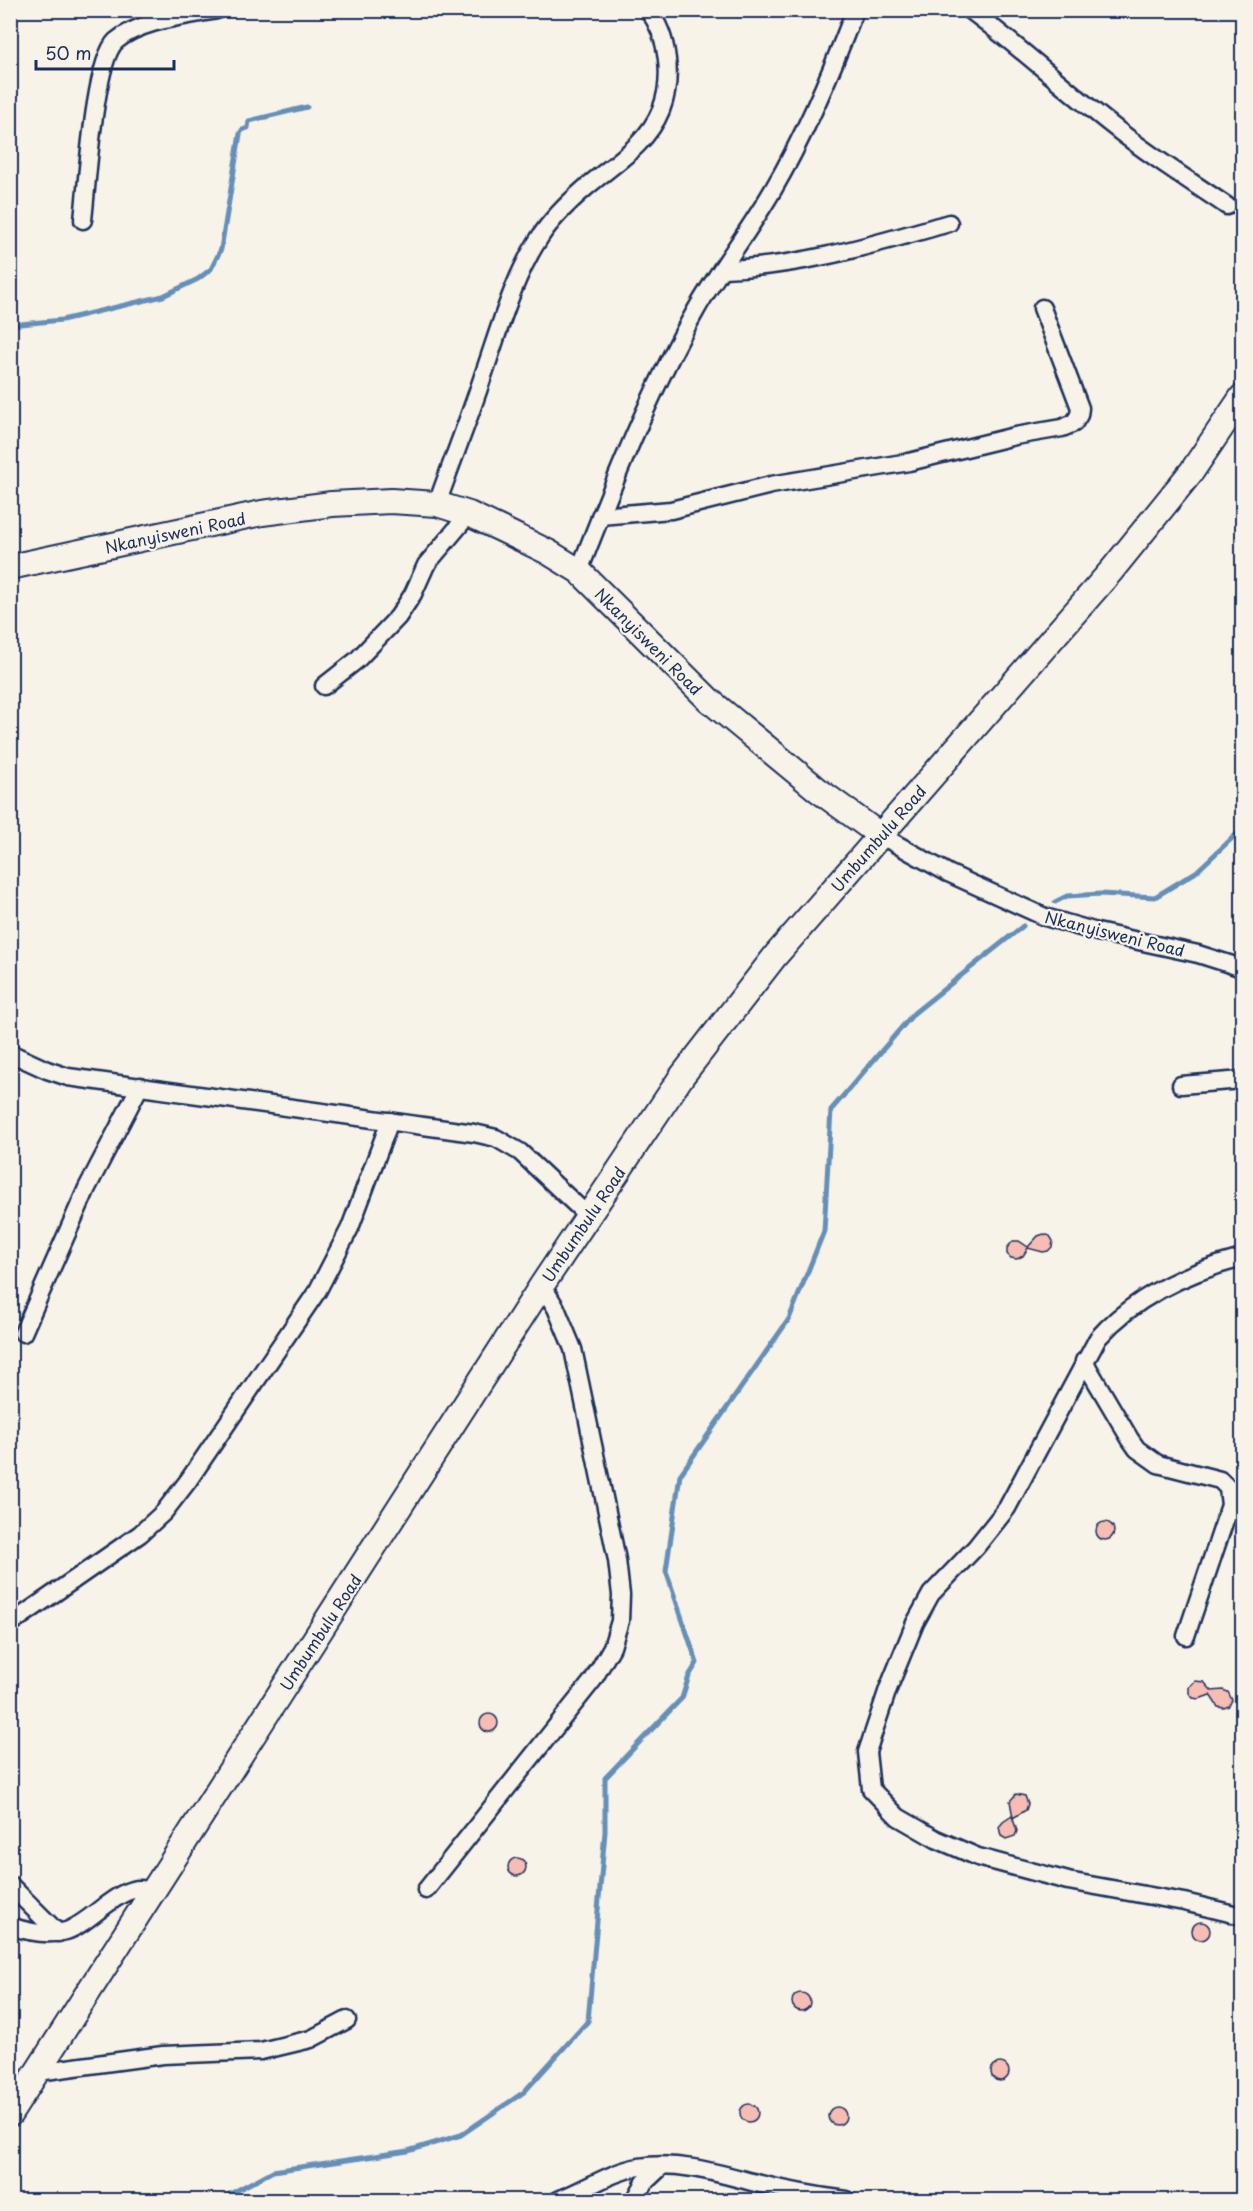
<svg xmlns="http://www.w3.org/2000/svg" width="1253" height="2211" font-family="'Playpen Sans',sans-serif">
<rect width="100%" height="100%" fill="#f7f3e8"/>
<filter id="ink" filterUnits="userSpaceOnUse"><feTurbulence type="fractalNoise" baseFrequency=".0167" numOctaves="2"/><feDisplacementMap in="SourceGraphic" scale="12" xChannelSelector="R" yChannelSelector="G"/><feConvolveMatrix kernelMatrix="1 2 1 2 8 2 1 2 1" color-interpolation-filters="sRGB"/></filter>
<g filter="url(#ink)">
<g fill="none" stroke-linecap="round" stroke-linejoin="round">
<g stroke="#658fb9" stroke-width="5">
<path d="M10 325 62 320 163 296 198 279 211 269 221 249 240 134 242 130 248 128 249 121 307 107"/>
<path d="M1055 902 1067 896 1101 894 1155 897 1196 872 1242 829"/>
<path d="M219 2200 273 2171 408 2151 461 2135 524 2092 588 2021 605 1832V1778L682 1698 689 1676 697 1663 666 1571 680 1475 789 1319 824 1231 831 1110 914 1013 1023 926"/>
</g>
</g>
<g fill="#f7bcb4" stroke="#1b2f5e" stroke-width="1.5">
<path d="M1044 1234 1050 1236 1053 1241 1052 1247 1048 1251 1043 1252 1028 1248 1023 1256 1017 1259 1011 1258 1007 1254V1248L1013 1241H1019L1028 1247 1038 1236Z"/>
<circle cx="1105" cy="1531" r="9"/>
<path d="M1195 1681 1204 1682 1212 1691 1223 1690 1228 1692 1232 1700 1229 1706 1224 1708 1218 1707 1210 1695 1199 1699 1193 1698 1189 1693V1687Z"/>
<circle cx="489" cy="1723" r="9"/>
<path d="M1016 1794 1025 1796 1028 1804 1026 1810 1013 1818 1010 1801Z"/>
<path d="M1012 1816 1017 1831 1015 1836 1006 1839 1001 1836 999 1827 1003 1822Z"/>
<circle cx="517" cy="1867" r="9"/>
<circle cx="1201" cy="1931" r="9"/>
<circle cx="801" cy="2002" r="9"/>
<circle cx="1000" cy="2072" r="9"/>
<circle cx="749" cy="2113" r="9"/>
<circle cx="837" cy="2116" r="9"/>
</g>
<g fill="none" stroke-linecap="round" stroke-linejoin="round">
<defs>
<g id="street">
<path d="M970 10C1020 47 1065 89 1114 127 1150 156 1189 180 1227 206"/>
<path d="M83 220C87 186 94 61 116 41 140 20 187 16 217 10"/>
<path d="M723 269C801 267 875 244 949 223"/>
<path d="M437 504C452 461 469 419 483 376 499 330 513 278 540 237 551 220 567 204 583 190 611 165 646 147 661 110 673 80 669 36 648 10"/>
<path d="M600 516 671 510 771 485 909 462 1015 436 1062 428 1074 423 1079 415 1080 408 1042 308"/>
<path d="M579 571C614 482 649 393 696 310 720 268 750 230 774 188 805 135 833 68 855 10"/>
<path d="M324 686 357 660 398 617 413 594 426 565 469 514"/>
<path d="M880 835 948 873 1045 917 1097 932 1198 954 1242 968"/>
<path d="M10 1053 47 1070 68 1077 474 1133 496 1138 520 1152 588 1216"/>
<path d="M1181 1085 1242 1080"/>
<path d="M1242 1258C1188 1272 1136 1295 1098 1338L1007 1508 976 1547 931 1594 915 1623 888 1689 867 1752 871 1789 898 1817 936 1839 978 1857 1068 1881 1184 1902 1242 1916"/>
<path d="M23 1333 87 1188 140 1086"/>
<path d="M1084 1361 1130 1439 1137 1449 1158 1464 1220 1480 1228 1488 1230 1505 1186 1636"/>
<path d="M10 1624 140 1534 164 1512 188 1481 318 1290 350 1228 390 1121"/>
<path d="M10 1885 58 1933"/>
<path d="M426 1890 593 1680 612 1647 620 1621 621 1595 617 1560 573 1349 556 1308 542 1285"/>
<path d="M10 1926C28 1932 49 1936 66 1931 93 1923 126 1875 152 1893"/>
<path d="M38 2072 163 2055 261 2051 311 2039 347 2020"/>
<path d="M558 2200C585 2190 610 2172 639 2167 678 2161 714 2172 752 2182 784 2190 815 2196 847 2200"/>
<path d="M635 2200 645 2182 662 2166"/>
</g>
<g id="secondary">
<path d="M10 567 262 513 332 504 391 501 437 504 469 514 507 532 548 552 579 571 709 700 818 790 880 835"/>
<path d="M10 2114 542 1285 682 1076 776 955 1112 570 1192 471 1242 397"/>
</g>
</defs>
<use href="#street" stroke="#1b2f5e" stroke-width="21"/>
<use href="#secondary" stroke="#1b2f5e" stroke-width="28"/>
<use href="#street" stroke="#f7f3e8" stroke-width="16"/>
<use href="#secondary" stroke="#f7f3e8" stroke-width="24"/>
</g>
</g>
<g text-anchor="middle" dominant-baseline="central" stroke-width="4.5" stroke-linejoin="round" paint-order="stroke">
<g font-size="16" fill="#1b2f5e" stroke="#f7f3e8">
<text transform="translate(175 532) rotate(-12)">Nkanyisweni Road</text>
<text transform="translate(649 641) rotate(45)">Nkanyisweni Road</text>
<text transform="translate(878 838) rotate(-49)">Umbumbulu Road</text>
<text transform="translate(1115 933) rotate(14)">Nkanyisweni Road</text>
<text transform="translate(583 1224) rotate(-56)">Umbumbulu Road</text>
<text transform="translate(320 1632) rotate(-57)">Umbumbulu Road</text>
</g>
</g>
<rect width="1253" height="2211" fill="none" stroke="#f7f3e8" stroke-width="36"/>
<rect x="18" y="18" width="1217" height="2175" fill="none" stroke="#1b2f5e" stroke-width="2" filter="url(#ink)"/>
<path d="M36 60v9h138v-9" fill="none" stroke="#1b2f5e" stroke-width="3"/>
<text x="45" y="60" font-size="18" fill="#1b2f5e" stroke="#f7f3e8" stroke-width="4.5" paint-order="stroke">50 m</text>
</svg>
